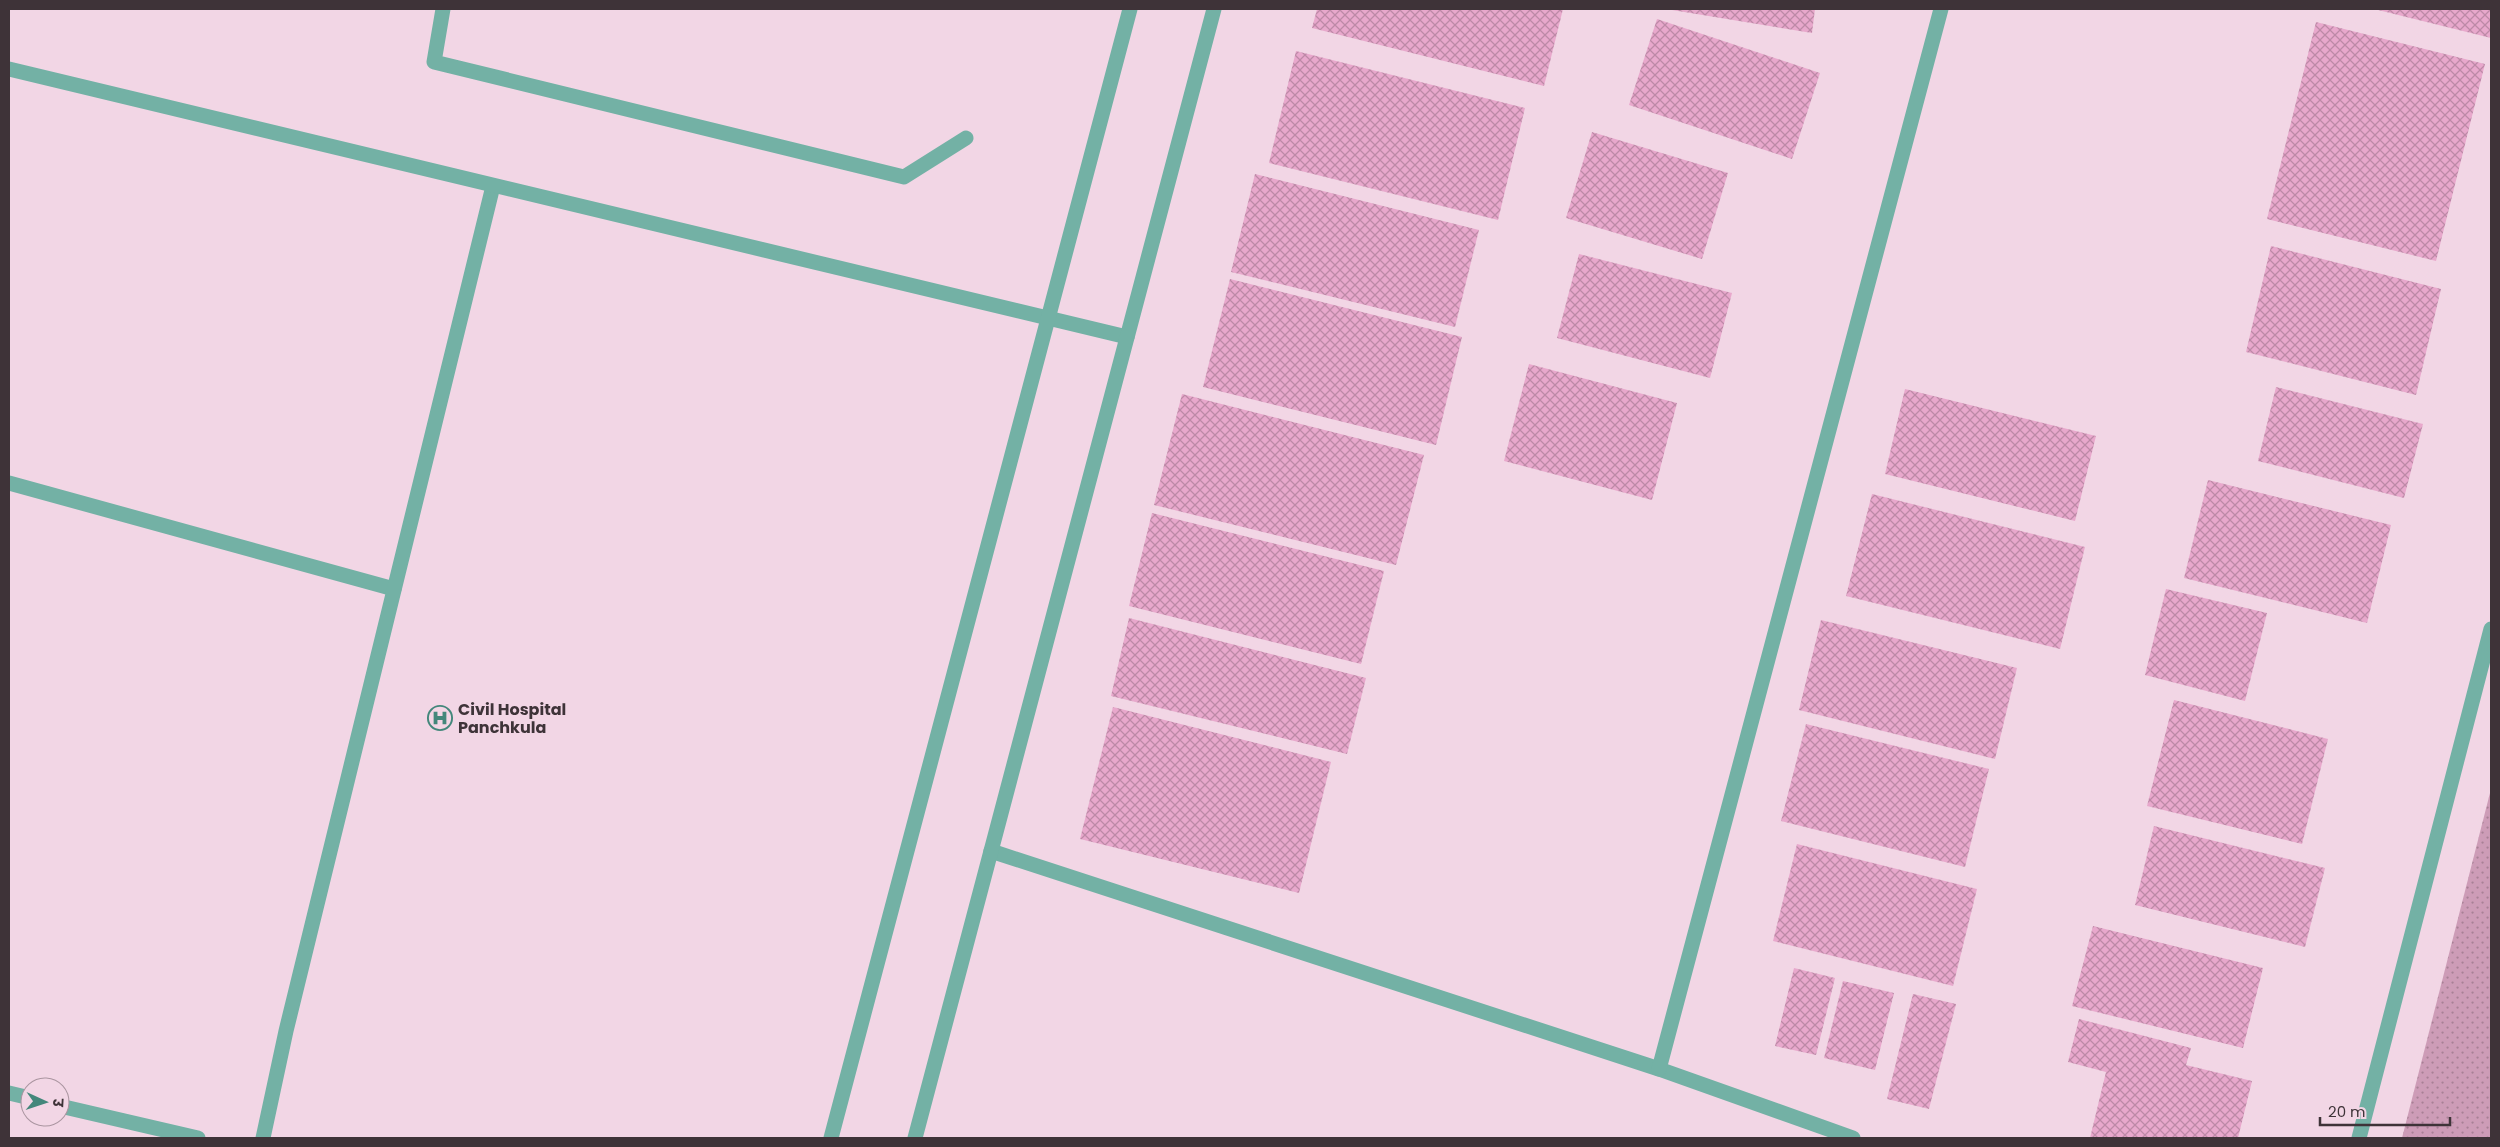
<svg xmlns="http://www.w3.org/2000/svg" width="2500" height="1147" font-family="Poppins,'Noto Sans Devanagari',sans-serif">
<defs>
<pattern id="park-dots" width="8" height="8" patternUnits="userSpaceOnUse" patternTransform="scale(1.25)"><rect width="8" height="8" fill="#cd9cb7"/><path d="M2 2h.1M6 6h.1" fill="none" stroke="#a88096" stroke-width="1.8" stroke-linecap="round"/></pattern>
<pattern id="building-cross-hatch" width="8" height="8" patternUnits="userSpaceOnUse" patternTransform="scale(1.25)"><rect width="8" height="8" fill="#e8a8cc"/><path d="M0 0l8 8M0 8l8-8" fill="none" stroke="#bd89a7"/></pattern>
</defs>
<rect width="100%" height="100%" fill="#f2d6e5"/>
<path fill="url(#park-dots)" d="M2491 789V1138H2402Z"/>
<g fill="url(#building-cross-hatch)">
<path d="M1317 9H1563L1544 86 1312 28Z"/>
<path d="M1666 9H1815L1812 33Z"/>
<path d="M2374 9H2491V38Z"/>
<path d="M1657 19 1820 73 1792 159 1629 105Z"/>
<path d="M2316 22 2485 64 2436 261 2267 219Z"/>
<path d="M1296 51 1525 108 1498 220 1269 163Z"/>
<path d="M1592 132 1728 173 1702 259 1566 218Z"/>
<path d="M1255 174 1479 230 1455 327 1231 272Z"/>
<path d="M2271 246 2441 289 2416 395 2246 352Z"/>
<path d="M1579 254 1732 293 1710 378 1557 338Z"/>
<path d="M1230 279 1462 337 1436 445 1203 387Z"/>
<path d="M1529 364 1677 403 1652 500 1504 461Z"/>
<path d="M2276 387 2423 424 2404 498 2258 461Z"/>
<path d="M1905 389 2096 436 2075 521 1885 474Z"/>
<path d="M1182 394 1424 455 1396 565 1154 505Z"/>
<path d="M2208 480 2391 525 2367 623 2184 578Z"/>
<path d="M1872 494 2085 547 2060 649 1846 596Z"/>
<path d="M1152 513 1384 571 1361 664 1129 606Z"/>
<path d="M2166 589 2267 613 2245 701 2145 675Z"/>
<path d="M1129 618 1366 678 1347 754 1111 696Z"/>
<path d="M1821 620 2017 668 1995 759 1799 710Z"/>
<path d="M2174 700 2328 739 2302 844 2147 806Z"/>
<path d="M1113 707 1331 762 1299 893 1080 839Z"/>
<path d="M1806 724 1989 769 1965 867 1781 821Z"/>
<path d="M2154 826 2325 868 2305 947 2135 905Z"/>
<path d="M1797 844 1977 889 1953 986 1773 941Z"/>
<path d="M2093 926 2263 968 2243 1048 2072 1006Z"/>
<path d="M1794 968 1835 978 1816 1055 1775 1046Z"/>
<path d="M1843 981 1894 993 1875 1070 1824 1058Z"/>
<path d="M1913 994 1956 1004 1929 1109 1887 1099Z"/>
<path d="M2079 1019 2191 1048 2186 1065 2252 1081 2238 1138H2090L2106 1072 2068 1062Z"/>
</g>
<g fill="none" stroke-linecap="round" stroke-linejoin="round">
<g stroke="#73b1a5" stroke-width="15">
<path d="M443 9 434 62 904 177 966 138"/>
<path d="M9 483 394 589"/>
<path d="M9 1093 30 1098"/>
<path d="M60 1106 198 1138"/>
<path d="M263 1138 286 1031 493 186"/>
</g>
<g stroke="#73b1a5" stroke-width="15">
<path d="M9 69 1127 337"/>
<path d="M991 851 1659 1069 1853 1138"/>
<path d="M1659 1069 1941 9"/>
<path d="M831 1138 1130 9"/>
<path d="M915 1138 1214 9"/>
<path d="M2359 1138 2491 629"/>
</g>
</g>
<defs>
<symbol id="hospital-ring" viewBox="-11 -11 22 22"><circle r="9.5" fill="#f2d6e5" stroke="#43877b" stroke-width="1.5"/><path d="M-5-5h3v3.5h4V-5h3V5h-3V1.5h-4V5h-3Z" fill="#43877b"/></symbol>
</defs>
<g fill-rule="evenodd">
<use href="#hospital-ring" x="426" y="704" width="28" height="28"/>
</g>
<g text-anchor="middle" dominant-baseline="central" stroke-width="4" stroke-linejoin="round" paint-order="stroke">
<g font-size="16" font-weight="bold" fill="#3e3338" stroke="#f2d6e5" text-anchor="start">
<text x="458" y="709">Civil Hospital<tspan x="458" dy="18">Panchkula</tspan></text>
</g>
</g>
<rect width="2500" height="1147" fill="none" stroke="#3e3338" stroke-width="20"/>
<g transform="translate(45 1102) rotate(93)"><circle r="24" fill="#f2d6e5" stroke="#aa95a0"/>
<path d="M0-4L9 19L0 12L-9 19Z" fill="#43877b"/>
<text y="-8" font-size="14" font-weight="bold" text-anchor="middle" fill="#3e3338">उ</text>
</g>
<path d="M2320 1117v8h130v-8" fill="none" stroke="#3e3338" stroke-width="2.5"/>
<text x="2328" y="1117" font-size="15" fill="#3e3338" stroke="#f2d6e5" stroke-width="4" paint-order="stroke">20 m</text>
</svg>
